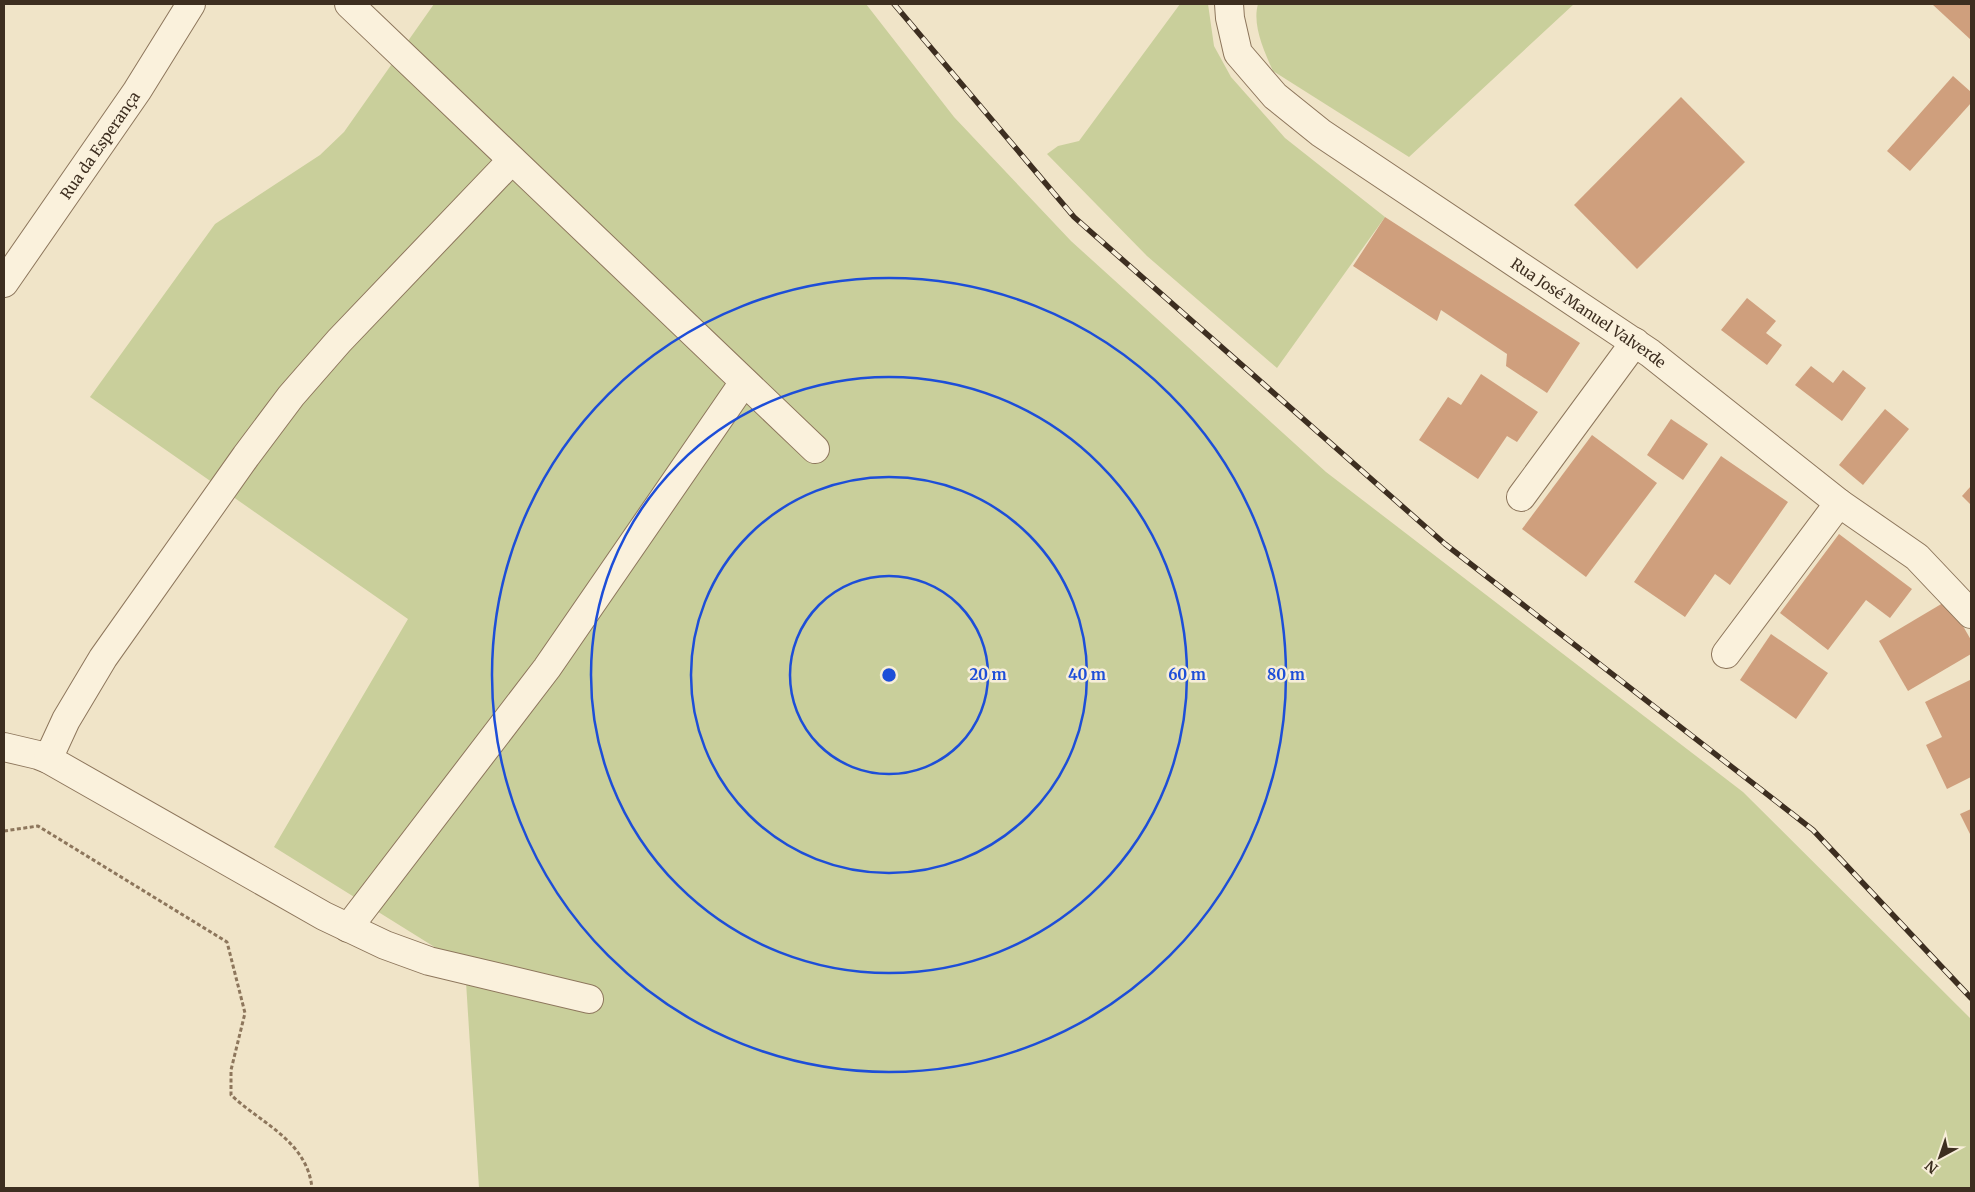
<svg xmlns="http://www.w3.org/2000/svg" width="1975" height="1192" font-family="Merriweather,serif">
<rect width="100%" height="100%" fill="#f0e4c8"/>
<g fill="#c9cf9b">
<path d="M434 4H866L954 117 1071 241 1326 472 1743 792 1971 1019V1188H479L465 966 274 847 408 619 90 397 215 224 320 155 344 132Z"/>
<path d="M1180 4H1208L1214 46 1231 77 1285 138 1385 217 1277 368 1147 256 1047 154 1058 146 1079 141Z"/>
<path d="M1258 4H1574L1409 157 1273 71C1264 51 1252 25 1258 4Z"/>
</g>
<g fill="#cf9f7d">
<path d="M1932 4H1971V40Z"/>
<path d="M1953 76 1971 92V103L1910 171 1887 151Z"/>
<path d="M1681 97 1745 162 1637 269 1574 205Z"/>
<path d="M1385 217 1580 343 1547 393 1506 366 1507 354 1441 310 1437 321 1353 266Z"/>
<path d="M1747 298 1776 321 1766 333 1782 345 1767 365 1721 330Z"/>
<path d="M1811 366 1833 383 1843 370 1866 388 1842 421 1795 385Z"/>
<path d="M1481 374 1538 412 1517 442 1507 436 1478 479 1419 440 1448 397 1461 405Z"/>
<path d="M1885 409 1909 429 1863 485 1839 465Z"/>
<path d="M1671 419 1708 444 1683 480 1647 455Z"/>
<path d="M1592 435 1657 483 1586 577 1522 529Z"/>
<path d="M1721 456 1788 502 1730 585 1715 574 1685 617 1634 582Z"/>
<path d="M1971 486V505L1962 496Z"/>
<path d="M1839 534 1912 589 1890 618 1866 600 1828 650 1780 613Z"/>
<path d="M1948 600 1971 640V654L1908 691 1879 641Z"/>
<path d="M1771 634 1828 673 1796 719 1740 680Z"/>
<path d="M1970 680 1971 777 1947 789 1926 745 1942 737 1925 702Z"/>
<path d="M1971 809V836L1960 814Z"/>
</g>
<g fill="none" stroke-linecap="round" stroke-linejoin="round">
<defs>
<g id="minor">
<path d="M349 4 815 449"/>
<path id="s1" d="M1229 4 1230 18 1238 53 1275 96 1321 133 1650 353 1839 503 1917 557 1971 614"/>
<path id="s2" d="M4 283 137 91 191 4"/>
<path d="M1521 497 1635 342"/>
<path d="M1726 654 1839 503"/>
<path d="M4 747 38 755 48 759 324 916 385 945 429 961 589 999"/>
<path d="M48 759 66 720 103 658 246 456 291 396 339 341 512 160"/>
<path d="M348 928 547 668 744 382"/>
</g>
</defs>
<use href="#minor" stroke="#8d765c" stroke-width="30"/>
<path stroke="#8d765c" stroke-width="3" stroke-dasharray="4 2.5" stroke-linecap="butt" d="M4 831 38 826 227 942 245 1013 231 1070V1095C262 1124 307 1141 312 1188"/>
<use href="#minor" stroke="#faf1dc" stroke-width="28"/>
<defs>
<path id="rail" d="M894 4 1074 217 1445 544 1813 830 1971 998"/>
</defs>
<use href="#rail" stroke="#3d2e20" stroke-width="5.5"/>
<use href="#rail" stroke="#f7eed8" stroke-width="4" stroke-dasharray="11" stroke-linecap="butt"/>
</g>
<g fill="none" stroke="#1d4ed8" stroke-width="2.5">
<circle cx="889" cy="675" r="99"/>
<circle cx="889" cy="675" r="198"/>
<circle cx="889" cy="675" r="298"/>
<circle cx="889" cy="675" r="397"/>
</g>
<g text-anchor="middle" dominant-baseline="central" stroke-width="5" stroke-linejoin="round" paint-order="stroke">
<g font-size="15" fill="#3d2e20" stroke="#f7eed8">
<text stroke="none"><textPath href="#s2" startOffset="168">Rua da Esperança</textPath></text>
<text stroke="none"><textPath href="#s1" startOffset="488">Rua José Manuel Valverde</textPath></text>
</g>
</g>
<circle cx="889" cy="675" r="8" fill="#1d4ed8" stroke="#f7eed8" stroke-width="2.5"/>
<g font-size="15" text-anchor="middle" font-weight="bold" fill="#1d4ed8" stroke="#f7eed8" stroke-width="5" stroke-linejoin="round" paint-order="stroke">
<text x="988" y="680">20 m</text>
<text x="1087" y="680">40 m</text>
<text x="1187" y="680">60 m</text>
<text x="1286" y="680">80 m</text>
</g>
<rect width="1975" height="1192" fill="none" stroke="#3d2e20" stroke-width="10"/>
<g transform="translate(1940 1157) rotate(220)" stroke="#f7eed8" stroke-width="4" paint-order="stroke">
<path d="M0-4L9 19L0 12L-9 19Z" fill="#3d2e20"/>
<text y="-8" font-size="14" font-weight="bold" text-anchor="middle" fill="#3d2e20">N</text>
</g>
</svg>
